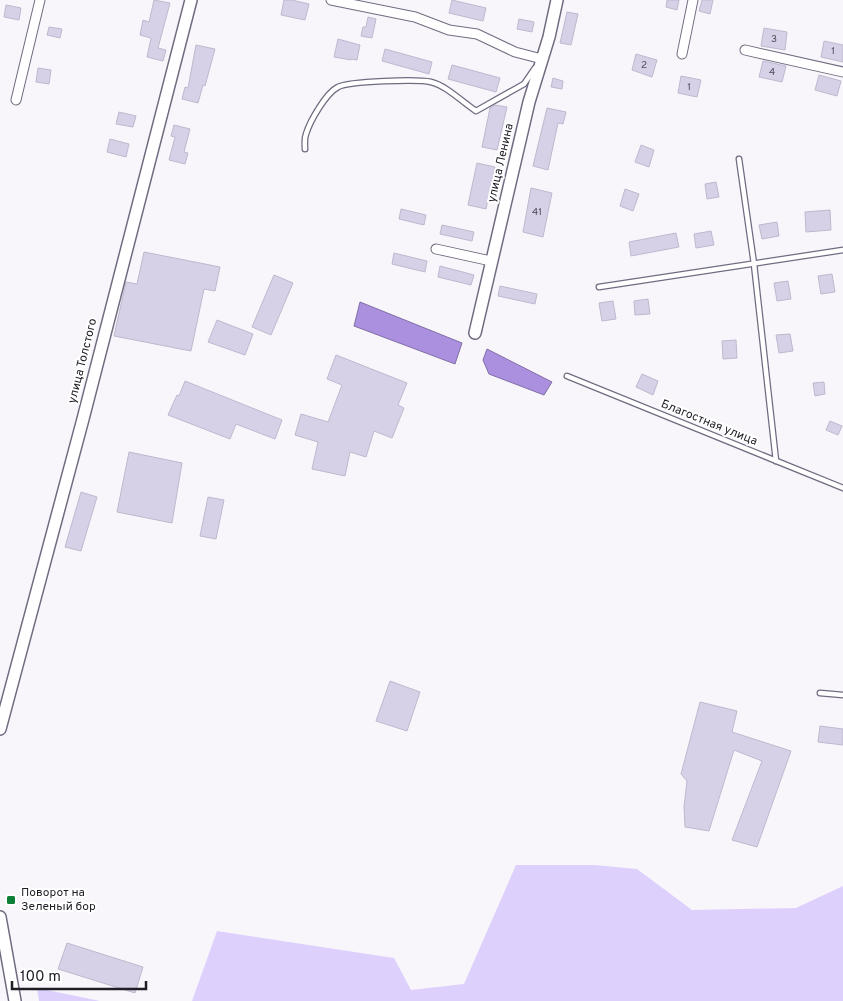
<svg xmlns="http://www.w3.org/2000/svg" width="843" height="1001" font-family="Overpass,sans-serif">
<rect width="100%" height="100%" fill="#f8f6fb"/>
<g fill="#ddd0fc">
<path d="M516 865H594L637 869 692 910 796 908 843 886V1001H192L217 931 394 958 411 990 464 984Z"/>
<path d="M37 988 100 1001H39Z"/>
</g>
<g fill="#aa90de" stroke="#816ea7">
<path d="M360 302 462 343 455 364 354 326Z"/>
<path d="M487 349 552 382 544 395 489 374 483 360Z"/>
</g>
<g fill="#d7d1e8" stroke="#bfb8cf">
<path d="M154 0 170 3 158 48 166 50 163 61 147 57 151 38 140 35 143 20 149 22Z"/>
<path d="M284 0H292L309 4 305 20 281 15Z"/>
<path d="M452 0 486 8 483 21 449 13Z"/>
<path d="M667 0H679L677 10 666 7Z"/>
<path d="M702 0H713L710 14 699 11Z"/>
<path d="M6 5 21 8 19 20 4 17Z"/>
<path d="M567 12 578 14 571 45 560 43Z"/>
<path d="M368 17 376 19 372 38 361 36 363 27H366Z"/>
<path d="M519 19 534 22 532 32 517 29Z"/>
<path d="M49 27 62 29 60 38 47 35Z"/>
<path d="M764 28 787 32 785 50 761 46Z"/>
<path d="M338 39 360 45 357 60 351 59V60L334 57Z"/>
<path d="M824 41 843 45V62L821 57Z"/>
<path d="M196 45 215 49 205 86 203 85 198 103 182 99 185 87 188 88Z"/>
<path d="M385 49 432 62 429 74 382 61Z"/>
<path d="M636 54 657 60 652 77 632 70Z"/>
<path d="M763 61 786 66 782 82 759 77Z"/>
<path d="M452 65 500 78 496 92 448 79Z"/>
<path d="M38 68 51 70 49 84 36 82Z"/>
<path d="M819 75 841 81 837 96 815 90Z"/>
<path d="M681 76 701 80 697 97 678 93Z"/>
<path d="M553 78 563 81 562 89 551 87Z"/>
<path d="M495 105 507 107 497 150 482 147 490 108Z"/>
<path d="M547 108 566 112 563 124 558 123 548 170 533 166Z"/>
<path d="M119 112 136 116 133 127 116 124Z"/>
<path d="M174 125 190 129 184 152 188 153 185 164 169 160 175 137 171 136Z"/>
<path d="M110 139 129 144 126 157 107 152Z"/>
<path d="M641 145 654 150 649 167 635 162Z"/>
<path d="M477 163 495 167 486 209 468 205Z"/>
<path d="M716 182 719 197 707 199 705 184Z"/>
<path d="M531 188 552 193 543 237 523 232Z"/>
<path d="M625 189 639 194 633 211 620 206Z"/>
<path d="M401 209 426 215 424 225 399 219Z"/>
<path d="M830 210 831 230 806 232 805 212Z"/>
<path d="M777 222 779 236 762 239 759 225Z"/>
<path d="M442 225 474 232 472 241 440 234Z"/>
<path d="M711 231 714 245 696 248 694 234Z"/>
<path d="M676 233 679 247 631 256 629 242Z"/>
<path d="M144 252 220 267 215 291 204 289 191 351 114 336 126 282 137 284Z"/>
<path d="M394 253 427 261 425 272 392 264Z"/>
<path d="M440 266 474 275 471 285 438 277Z"/>
<path d="M832 274 835 292 821 294 818 276Z"/>
<path d="M274 275 293 283 271 335 252 327Z"/>
<path d="M788 281 791 299 777 301 774 283Z"/>
<path d="M500 286 537 294 535 304 498 296Z"/>
<path d="M648 299 650 314 635 315 634 301Z"/>
<path d="M613 301 616 319 602 321 599 303Z"/>
<path d="M217 320 253 334 245 355 208 342Z"/>
<path d="M790 334 793 351 779 353 776 335Z"/>
<path d="M736 340 737 358 723 359 722 341Z"/>
<path d="M336 355 407 383 398 405 404 408 392 438 374 431 366 457 350 452 345 476 312 469 318 442 295 435 301 414 328 422 342 385 327 379Z"/>
<path d="M642 374 658 381 653 395 636 387Z"/>
<path d="M185 381 282 420 275 439 236 424 230 439 168 415 177 395 179 396Z"/>
<path d="M824 382 825 394 815 396 813 383Z"/>
<path d="M830 421 842 426 838 435 826 430Z"/>
<path d="M129 452 182 463 172 523 117 512Z"/>
<path d="M81 492 97 497 81 551 65 547Z"/>
<path d="M208 497 224 500 216 539 200 536Z"/>
<path d="M390 681 420 692 407 731 376 721Z"/>
<path d="M700 702 737 711 732 732 791 751 757 847 732 840 762 761 734 750 709 831 685 827 684 807 687 781 681 774Z"/>
<path d="M820 726 843 729V745L818 742Z"/>
<path d="M67 943 143 967 135 993 58 969Z"/>
</g>
<g fill="none" stroke-linecap="round" stroke-linejoin="round">
<defs>
<g id="service">
<path d="M305 149C305 145 304 139 306 134 310 121 326 93 338 87 349 81 418 79 431 82 447 86 462 102 476 111L524 84 535 68"/>
<path d="M739 159 754 264 776 461"/>
<path d="M599 287 843 250"/>
<path d="M567 376 843 488"/>
<path d="M820 693 843 695"/>
</g>
<g id="minor">
<path d="M331 0 415 17 449 30 477 34 515 52 542 59"/>
<path d="M745 50 843 72"/>
<path d="M682 54 693 0"/>
<path d="M16 100 40 0"/>
<path d="M436 249 491 261"/>
</g>
<g id="tertiary">
<path d="M475 333 529 102 549 37 557 0"/>
<path d="M0 729 83 419 191 0"/>
<path d="M0 917 15 1001"/>
</g>
</defs>
<use href="#service" stroke="#716b80" stroke-width="7"/>
<use href="#minor" stroke="#716b80" stroke-width="11"/>
<use href="#tertiary" stroke="#716b80" stroke-width="14"/>
<use href="#service" stroke="#fff" stroke-width="4.5"/>
<use href="#minor" stroke="#fff" stroke-width="9"/>
<use href="#tertiary" stroke="#fff" stroke-width="11"/>
</g>
<rect fill="#0e7f36" stroke="#fff" stroke-width="2" x="6" y="895" width="10" height="10" rx="2.5"/>
<g text-anchor="middle" dominant-baseline="central" stroke-width="4" stroke-linejoin="round" paint-order="stroke">
<g font-size="10" fill="#4e4a56">
<text x="774" y="39">3</text>
<text x="833" y="51">1</text>
<text x="644" y="65">2</text>
<text x="772" y="72">4</text>
<text x="689" y="87">1</text>
<text x="537" y="212">41</text>
</g>
<g font-size="12" fill="#201d26" stroke="#fff">
<text transform="translate(501 163) rotate(-77)">улица Ленина</text>
<text transform="translate(83 361) rotate(-76)">улица Толстого</text>
<text transform="translate(709 423) rotate(22)">Благостная улица</text>
</g>
<g font-size="12" fill="#201d26" stroke="#fff" text-anchor="start">
<text x="21" y="893">Поворот на<tspan x="21" dy="14">Зеленый бор</tspan></text>
</g>
</g>
<path d="M12 981v8h134v-8" fill="none" stroke="#201d26" stroke-width="2.5"/>
<text x="20" y="981" font-size="15" fill="#201d26" stroke="#ffffff" stroke-width="4" paint-order="stroke">100 m</text>
</svg>
